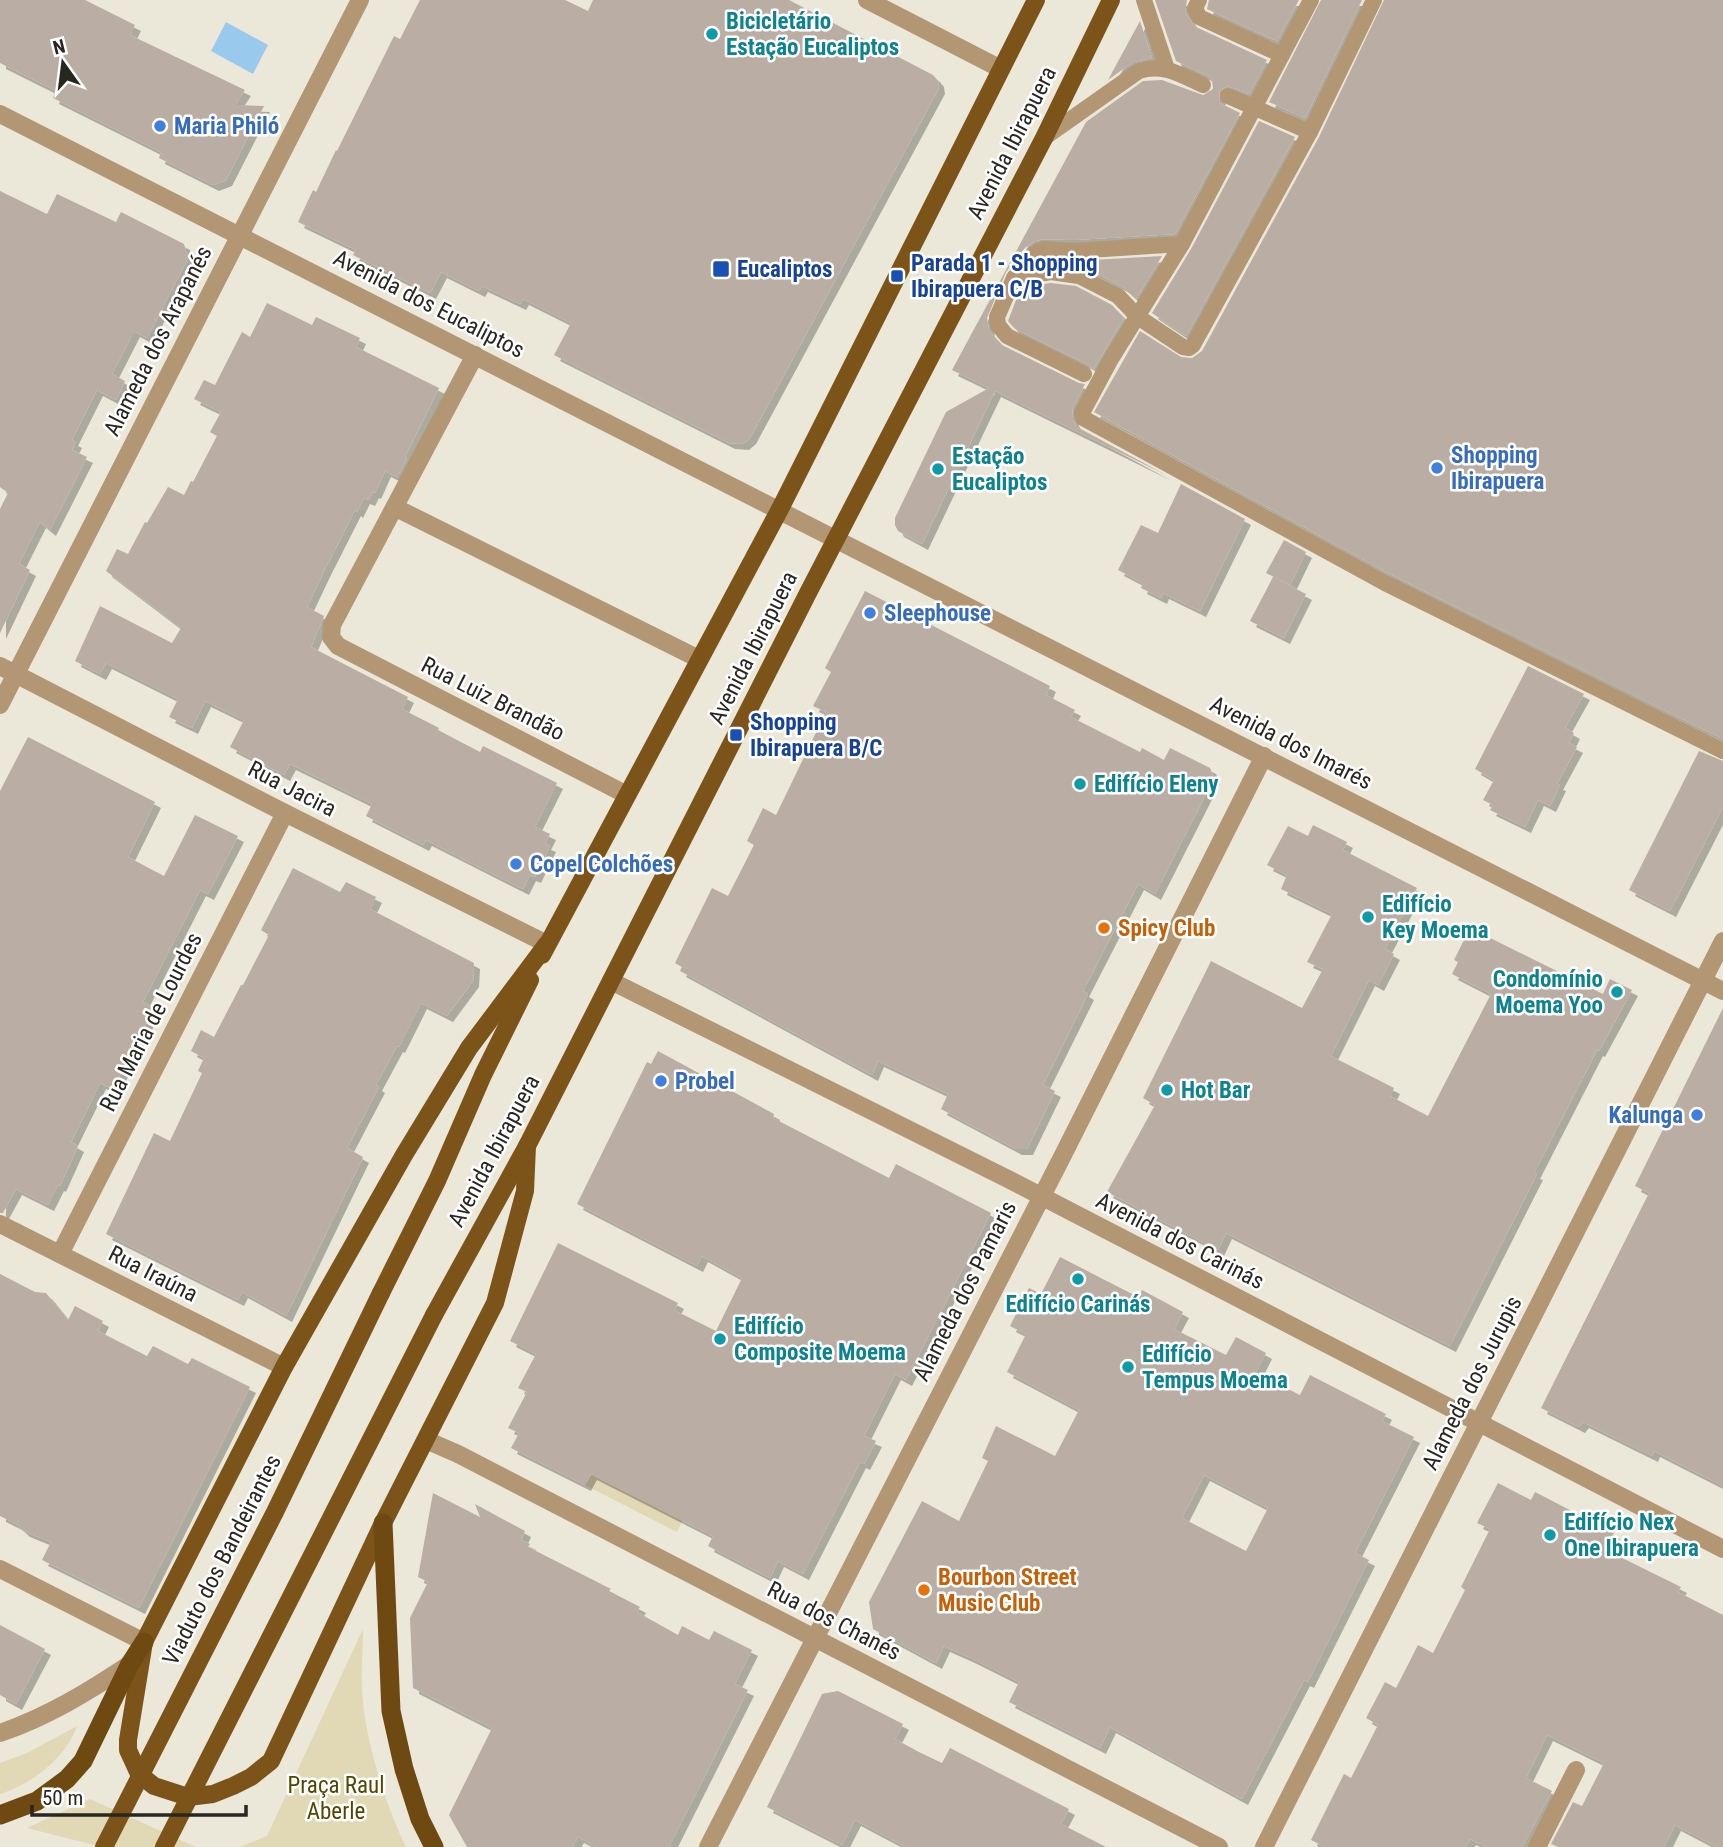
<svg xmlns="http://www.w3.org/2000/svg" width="1723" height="1847" font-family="'Roboto Condensed',sans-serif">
<defs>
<filter id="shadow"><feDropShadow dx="6" dy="6" stdDeviation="0" flood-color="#0004"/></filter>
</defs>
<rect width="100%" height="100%" fill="#ebe7d9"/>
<g fill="#e1d8b6">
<path d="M591 1474 683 1520 677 1532 585 1485Z"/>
<path d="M363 1629C363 1649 361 1669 362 1689 364 1737 385 1804 406 1847H240L267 1836Z"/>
<path d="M77 1726C66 1758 32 1784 0 1794V1763L27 1753Z"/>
<path d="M90 1799 196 1847H102L27 1828Z"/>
</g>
<path fill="#9ac9ee" d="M226 22 268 45 253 74 211 51Z"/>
<g fill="#baada4" fill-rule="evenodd" filter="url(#shadow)">
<path d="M0 0H85L135 25 130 35 245 90 235 105 264 106 226 180 213 185 159 158 161 152 53 98 56 91 0 63Z"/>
<path d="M420 0H565L588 11 593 0H789L933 75 938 81 939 88 750 438 743 444 729 443 554 355 571 323 523 299 520 304 482 286 479 291 441 272 430 293 353 255 356 250 298 222 313 190 316 192 336 150 337 151 394 36 400 39Z"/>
<path d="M1155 0H1187L1185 12 1194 26 1267 60 1249 94 1228 86 1219 91 1220 103 1240 113 1175 234 1073 240 1044 239 1035 241 1025 248 1006 272 987 318 989 331 1002 345 1079 383 1085 384 1072 409 1073 420 1077 427 1166 475 995 391 922 544 898 531 895 525V518L946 412 989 388 952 370 1086 122 1143 81 1162 80 1203 95 1213 89 1212 80 1208 76 1176 61Z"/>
<path d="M1209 0H1299L1277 41 1207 9Z"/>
<path d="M1321 0H1362L1305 118 1269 102Z"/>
<path d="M1384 0H1723V739L1390 574 1094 412 1140 331 1181 357 1192 358 1202 351 1319 137Z"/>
<path d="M1140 21 1152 58 1133 62 1108 80Z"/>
<path d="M1259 121 1295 137 1186 336 1152 313 1191 249Z"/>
<path d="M0 191 47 214 57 194 116 222 121 212 184 244 188 258 147 338 134 331 112 374 125 381 116 400 97 390 72 440 76 442 72 450 87 457 50 530 40 522 19 564 30 570 0 633V509L8 493 0 487Z"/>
<path d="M1162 256 1136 299 1123 287 1083 266 1052 262 1040 263 1046 260 1074 261Z"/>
<path d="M1051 283 1076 286 1112 305 1124 318 1093 370 1089 365 1014 328 1008 321 1021 287Z"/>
<path d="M267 303 312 325 316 317 360 338 356 347 439 388 405 457 407 458 397 477 385 471 375 493 373 492 369 500 364 498 357 512 355 510 324 571 307 607 324 616 311 647 408 697 402 709 439 728 438 730 480 752 483 746 557 783 535 827 550 834 545 844 550 846 535 877 530 875 523 889 426 840 423 845 366 816 372 804 290 764 284 775 230 747 244 720 205 701 192 728 169 717 178 699 106 663 100 674 75 661 100 606 172 643 181 628 106 571 117 549 128 554 145 522 147 523 168 487 184 495 191 481 193 482 217 436 210 432 221 412 194 399 204 380 215 385 242 332 250 337Z"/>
<path d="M1181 484 1245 519 1200 611 1163 593 1161 598 1141 588 1143 583 1118 570 1141 525 1158 533Z"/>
<path d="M1284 540 1306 552 1290 585 1266 573Z"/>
<path d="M1273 577 1306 594 1284 638 1250 621Z"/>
<path d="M865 591 1050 686 1046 695 1075 710 1071 717 1140 752 1142 748 1164 760 1170 748 1210 768 1214 778 1155 894 1138 884 1083 991 1088 994 1043 1085 1055 1091 1027 1149H1016L941 1109 948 1094 878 1061 872 1075 680 971 682 967 675 963 712 888 728 896 754 845 747 841 763 808 776 815 826 712 813 706 831 672 825 668Z"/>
<path d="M1528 666 1584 694 1565 728 1574 733 1569 743 1577 747 1557 784 1560 785 1550 806 1538 800 1525 827 1490 810 1493 805 1483 800 1494 780 1475 769Z"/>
<path d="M28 737 155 802 128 857 164 876 195 815 238 836 208 894 200 890 143 1002 154 1008 113 1089 100 1083 71 1142 78 1146 60 1186 58 1185 48 1205 16 1189 3 1213H0V791Z"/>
<path d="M1699 751 1723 761V807L1670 911 1629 890Z"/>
<path d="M1313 825 1347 842 1343 850 1417 888 1385 949 1394 954 1378 985 1369 980 1331 1056 1394 1088 1390 1096 1428 1116 1491 994 1452 974 1458 962 1454 960 1470 928 1603 994 1610 979 1632 990 1599 1051 1597 1050 1534 1173 1537 1174 1450 1346 1226 1233 1218 1250 1107 1192 1155 1105 1143 1098 1211 961 1302 1008 1323 969 1307 962 1332 914 1281 889 1287 875 1267 865 1288 826 1308 836Z"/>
<path d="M293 868 340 892 346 882 376 897 370 909 474 963 473 981 447 1016 421 1003 399 1047 397 1046 376 1085 379 1087 347 1148 363 1157 286 1316 242 1292 238 1300 106 1234 154 1133 170 1141 202 1073 198 1071 204 1058 191 1051 201 1030 214 1037 241 985H243L269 935 261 930Z"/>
<path d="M1723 1008V1486L1654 1451 1652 1456 1583 1422 1579 1427 1541 1408 1649 1193 1635 1186Z"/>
<path d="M658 1051 774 1114 773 1118 889 1178 896 1164 991 1213 906 1380 895 1374 864 1436 876 1441 864 1464 860 1462 803 1574 778 1561 770 1578 708 1546 713 1536 591 1474 585 1485 511 1448 519 1433 508 1428 527 1392 518 1388 536 1354 510 1341 558 1243 678 1303 674 1310 716 1331 742 1278 702 1256 697 1266 577 1204 647 1062 651 1064Z"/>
<path d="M1060 1257 1138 1297 1142 1290 1183 1312 1174 1329 1226 1355 1236 1337 1266 1353 1256 1373 1300 1395 1310 1375 1386 1414 1382 1421 1414 1437 1355 1553 1369 1560 1308 1682 1304 1680 1242 1799 1110 1727 1100 1748 1009 1702 1019 1682 971 1658 944 1646 936 1663 873 1629 869 1602 922 1501 959 1521 988 1461 982 1458 996 1426 1055 1456 1079 1410 1007 1372 1026 1334 1010 1326 1029 1288 1041 1294ZM1204 1475 1268 1508 1246 1551 1182 1518Z"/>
<path d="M0 1274 35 1292 46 1293 68 1320 75 1306 103 1321 98 1331 147 1356 153 1346 188 1364 192 1358 250 1387 139 1608 42 1560 51 1542 24 1531 16 1524 0 1516Z"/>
<path d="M1498 1483 1531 1500 1535 1492 1614 1533 1610 1540 1619 1545 1614 1554 1681 1587 1678 1592 1723 1615V1847H1717L1675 1825 1664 1847H1558L1551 1844 1573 1802 1582 1806 1604 1763 1547 1735 1526 1778 1552 1791 1522 1847H1487L1470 1839 1465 1847H1325L1311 1840 1344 1774 1351 1778 1378 1725 1366 1718 1385 1682 1396 1688 1418 1645 1433 1653 1465 1590 1461 1587 1490 1529 1477 1523Z"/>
<path d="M433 1493 480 1517 475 1504 525 1531 521 1540 530 1544 528 1547 611 1589 609 1591 640 1607 637 1612 678 1635 682 1626 709 1640 714 1631 752 1650 735 1684 748 1690 669 1847H597L578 1837 572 1847H467L449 1815 492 1728 413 1688 410 1618 428 1582 418 1577Z"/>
<path d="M0 1625 45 1649 16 1704 0 1695Z"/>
<path d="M838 1691 903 1724 895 1739 919 1752 942 1763 950 1748 1069 1809 1061 1824 1106 1847H906L855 1820 842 1845 767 1807 822 1694Z"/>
</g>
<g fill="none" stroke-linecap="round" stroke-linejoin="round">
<g stroke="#b39673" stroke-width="16">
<path d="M1144 0 1167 69"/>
<path d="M1199 0 1195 8 1199 17 1282 55"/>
<path d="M1311 0 1182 244 1111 359 1082 413 1083 418 1385 583 1723 751"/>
<path d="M1228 96 1310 132"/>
<path d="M1044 138 1139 71C1163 63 1181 75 1203 85"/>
<path d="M1014 278 1051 272 1079 276 1118 296 1138 317 1183 347 1189 348 1193 345 1310 132 1374 0"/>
<path d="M1084 374 1007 336 998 325 997 317 1014 278 1033 255 1039 251 1044 249 1073 251 1182 244"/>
</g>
<g stroke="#b39673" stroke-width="18">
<path d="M867 0 1001 69"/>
<path d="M0 114 1723 991"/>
<path d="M475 355 332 625 331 637 338 646 627 795"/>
<path d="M396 508 699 659"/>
<path d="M0 666 285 813 547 944"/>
<path d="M0 705 360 0"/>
<path d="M611 981 1006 1178 1723 1549"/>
<path d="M0 1224 284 1367"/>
<path d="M60 1254 285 813"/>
<path d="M426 1440 458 1454 1219 1847"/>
<path d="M0 1569 144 1642"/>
<path d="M0 1733C47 1717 88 1692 130 1664"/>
<path d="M708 1847 1060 1161 1264 756"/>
<path d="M1264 1847 1723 941"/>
<path d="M1537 1847 1576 1770"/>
</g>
<g stroke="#7c5419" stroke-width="18">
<path d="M542 955 780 509 1036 0"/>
<path d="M527 1146 525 1191 495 1303 383 1523 271 1761 251 1777 233 1786 213 1794 188 1797 154 1786 139 1774 128 1750V1740L144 1642 284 1367 404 1155 469 1048 547 944"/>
<path d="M381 1293 437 1181 483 1075 530 980"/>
<path d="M434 1315 527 1146 809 591 1044 138 1111 0"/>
</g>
<g stroke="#6e4a12" stroke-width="19">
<path d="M383 1523 391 1711 404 1769 420 1819 434 1847"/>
<path d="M0 1815 37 1801 67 1779 83 1761 130 1664 144 1642"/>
</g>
<g stroke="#7c5419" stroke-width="18">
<path d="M104 1847 275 1512 381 1293"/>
<path d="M164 1847 434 1315"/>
</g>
</g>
<g fill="#0f9aa8" stroke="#fff" stroke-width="2.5">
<circle cx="712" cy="34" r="7"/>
<circle cx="938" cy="469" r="7"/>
<circle cx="1080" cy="784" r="7"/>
<circle cx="1368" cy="917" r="7"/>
<circle cx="1617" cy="992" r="7"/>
<circle cx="1167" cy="1090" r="7"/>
<circle cx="1078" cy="1279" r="7"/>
<circle cx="720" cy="1339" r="7"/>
<circle cx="1128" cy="1367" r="7"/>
<circle cx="1550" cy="1535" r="7"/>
</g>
<g fill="#3f7fe0" stroke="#fff" stroke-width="2.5">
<circle cx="160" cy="126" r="7"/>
<circle cx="1437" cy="468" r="7"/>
<circle cx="870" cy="613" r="7"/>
<circle cx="516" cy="864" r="7"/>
<circle cx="661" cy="1081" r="7"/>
<circle cx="1697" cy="1115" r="7"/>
</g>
<g fill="#1a4fb4" stroke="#fff" stroke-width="2.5">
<rect x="712" y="260" width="18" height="18" rx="3.5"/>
<rect x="890" y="269" width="14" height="14" rx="3.5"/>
<rect x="729" y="728" width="14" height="14" rx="3.5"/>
</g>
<g fill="#e8710a" stroke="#fff" stroke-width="2.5">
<circle cx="1104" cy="928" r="7"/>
<circle cx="924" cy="1590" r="7"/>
</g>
<g text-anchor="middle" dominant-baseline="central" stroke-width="5" stroke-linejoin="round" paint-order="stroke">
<g font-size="23" font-weight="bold" fill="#0d838f" stroke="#fff" text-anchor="start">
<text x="726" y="21">Bicicletário<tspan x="726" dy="26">Estação Eucaliptos</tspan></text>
<text x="952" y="456">Estação<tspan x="952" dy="26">Eucaliptos</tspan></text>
<text x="1094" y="784">Edifício Eleny</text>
<text x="1382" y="904">Edifício<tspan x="1382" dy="26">Key Moema</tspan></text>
<text x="1603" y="979" text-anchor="end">Condomínio<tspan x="1603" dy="26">Moema Yoo</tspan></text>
<text x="1181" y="1090">Hot Bar</text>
<text x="1078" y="1304" text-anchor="middle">Edifício Carinás</text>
<text x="734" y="1326">Edifício<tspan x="734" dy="26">Composite Moema</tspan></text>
<text x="1142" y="1354">Edifício<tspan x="1142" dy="26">Tempus Moema</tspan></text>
<text x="1564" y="1522">Edifício Nex<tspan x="1564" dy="26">One Ibirapuera</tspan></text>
</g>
<g font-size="23" font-weight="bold" fill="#366cbe" stroke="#fff" text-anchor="start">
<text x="174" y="126">Maria Philó</text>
<text x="1451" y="455">Shopping<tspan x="1451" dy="26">Ibirapuera</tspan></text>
<text x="884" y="613">Sleephouse</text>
<text x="530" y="864">Copel Colchões</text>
<text x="675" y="1081">Probel</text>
<text x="1683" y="1115" text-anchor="end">Kalunga</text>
</g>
<g font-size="23" fill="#272621" stroke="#fff">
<text transform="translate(1012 143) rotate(-63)">Avenida Ibirapuera</text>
<text transform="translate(429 304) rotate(27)">Avenida dos Eucaliptos</text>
<text transform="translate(158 341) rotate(-63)">Alameda dos Arapanés</text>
<text transform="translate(753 648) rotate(-63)">Avenida Ibirapuera</text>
<text transform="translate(493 699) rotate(27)">Rua Luiz Brandão</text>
<text transform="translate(1291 743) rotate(27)">Avenida dos Imarés</text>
<text transform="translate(292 789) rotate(27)">Rua Jacira</text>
<text transform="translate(151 1022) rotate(-63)">Rua Maria de Lourdes</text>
<text transform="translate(494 1151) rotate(-62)">Avenida Ibirapuera</text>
<text transform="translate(1180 1241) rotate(27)">Avenida dos Carinás</text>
<text transform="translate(153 1274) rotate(27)">Rua Iraúna</text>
<text transform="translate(965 1291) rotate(-63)">Alameda dos Pamaris</text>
<text transform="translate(1472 1383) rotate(-63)">Alameda dos Jurupis</text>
<text transform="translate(222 1560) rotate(-63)">Viaduto dos Bandeirantes</text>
<text transform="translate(834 1621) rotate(27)">Rua dos Chanés</text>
</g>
<g font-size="23" font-weight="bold" fill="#164399" stroke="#fff" text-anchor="start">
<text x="911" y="263">Parada 1 - Shopping<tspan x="911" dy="26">Ibirapuera C/B</tspan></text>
<text x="737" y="269">Eucaliptos</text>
<text x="750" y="722">Shopping<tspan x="750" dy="26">Ibirapuera B/C</tspan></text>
</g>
<g font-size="23" font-weight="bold" fill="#c56008" stroke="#fff" text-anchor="start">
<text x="1118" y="928">Spicy Club</text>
<text x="938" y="1577">Bourbon Street<tspan x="938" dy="26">Music Club</tspan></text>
</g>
<g font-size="23" fill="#554500" stroke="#fff">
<text x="336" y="1785">Praça Raul<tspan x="336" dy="26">Aberle</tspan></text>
</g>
</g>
<g transform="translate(63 63) rotate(346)" stroke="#ffffff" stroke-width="5" paint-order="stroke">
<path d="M0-5L12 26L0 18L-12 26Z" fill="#272621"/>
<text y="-10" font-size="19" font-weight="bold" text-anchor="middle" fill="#272621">N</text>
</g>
<path d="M32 1805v10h214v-10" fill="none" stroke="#272621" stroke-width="3.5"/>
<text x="42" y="1805" font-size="21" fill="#272621" stroke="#ffffff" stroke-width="5" paint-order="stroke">50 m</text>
</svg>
